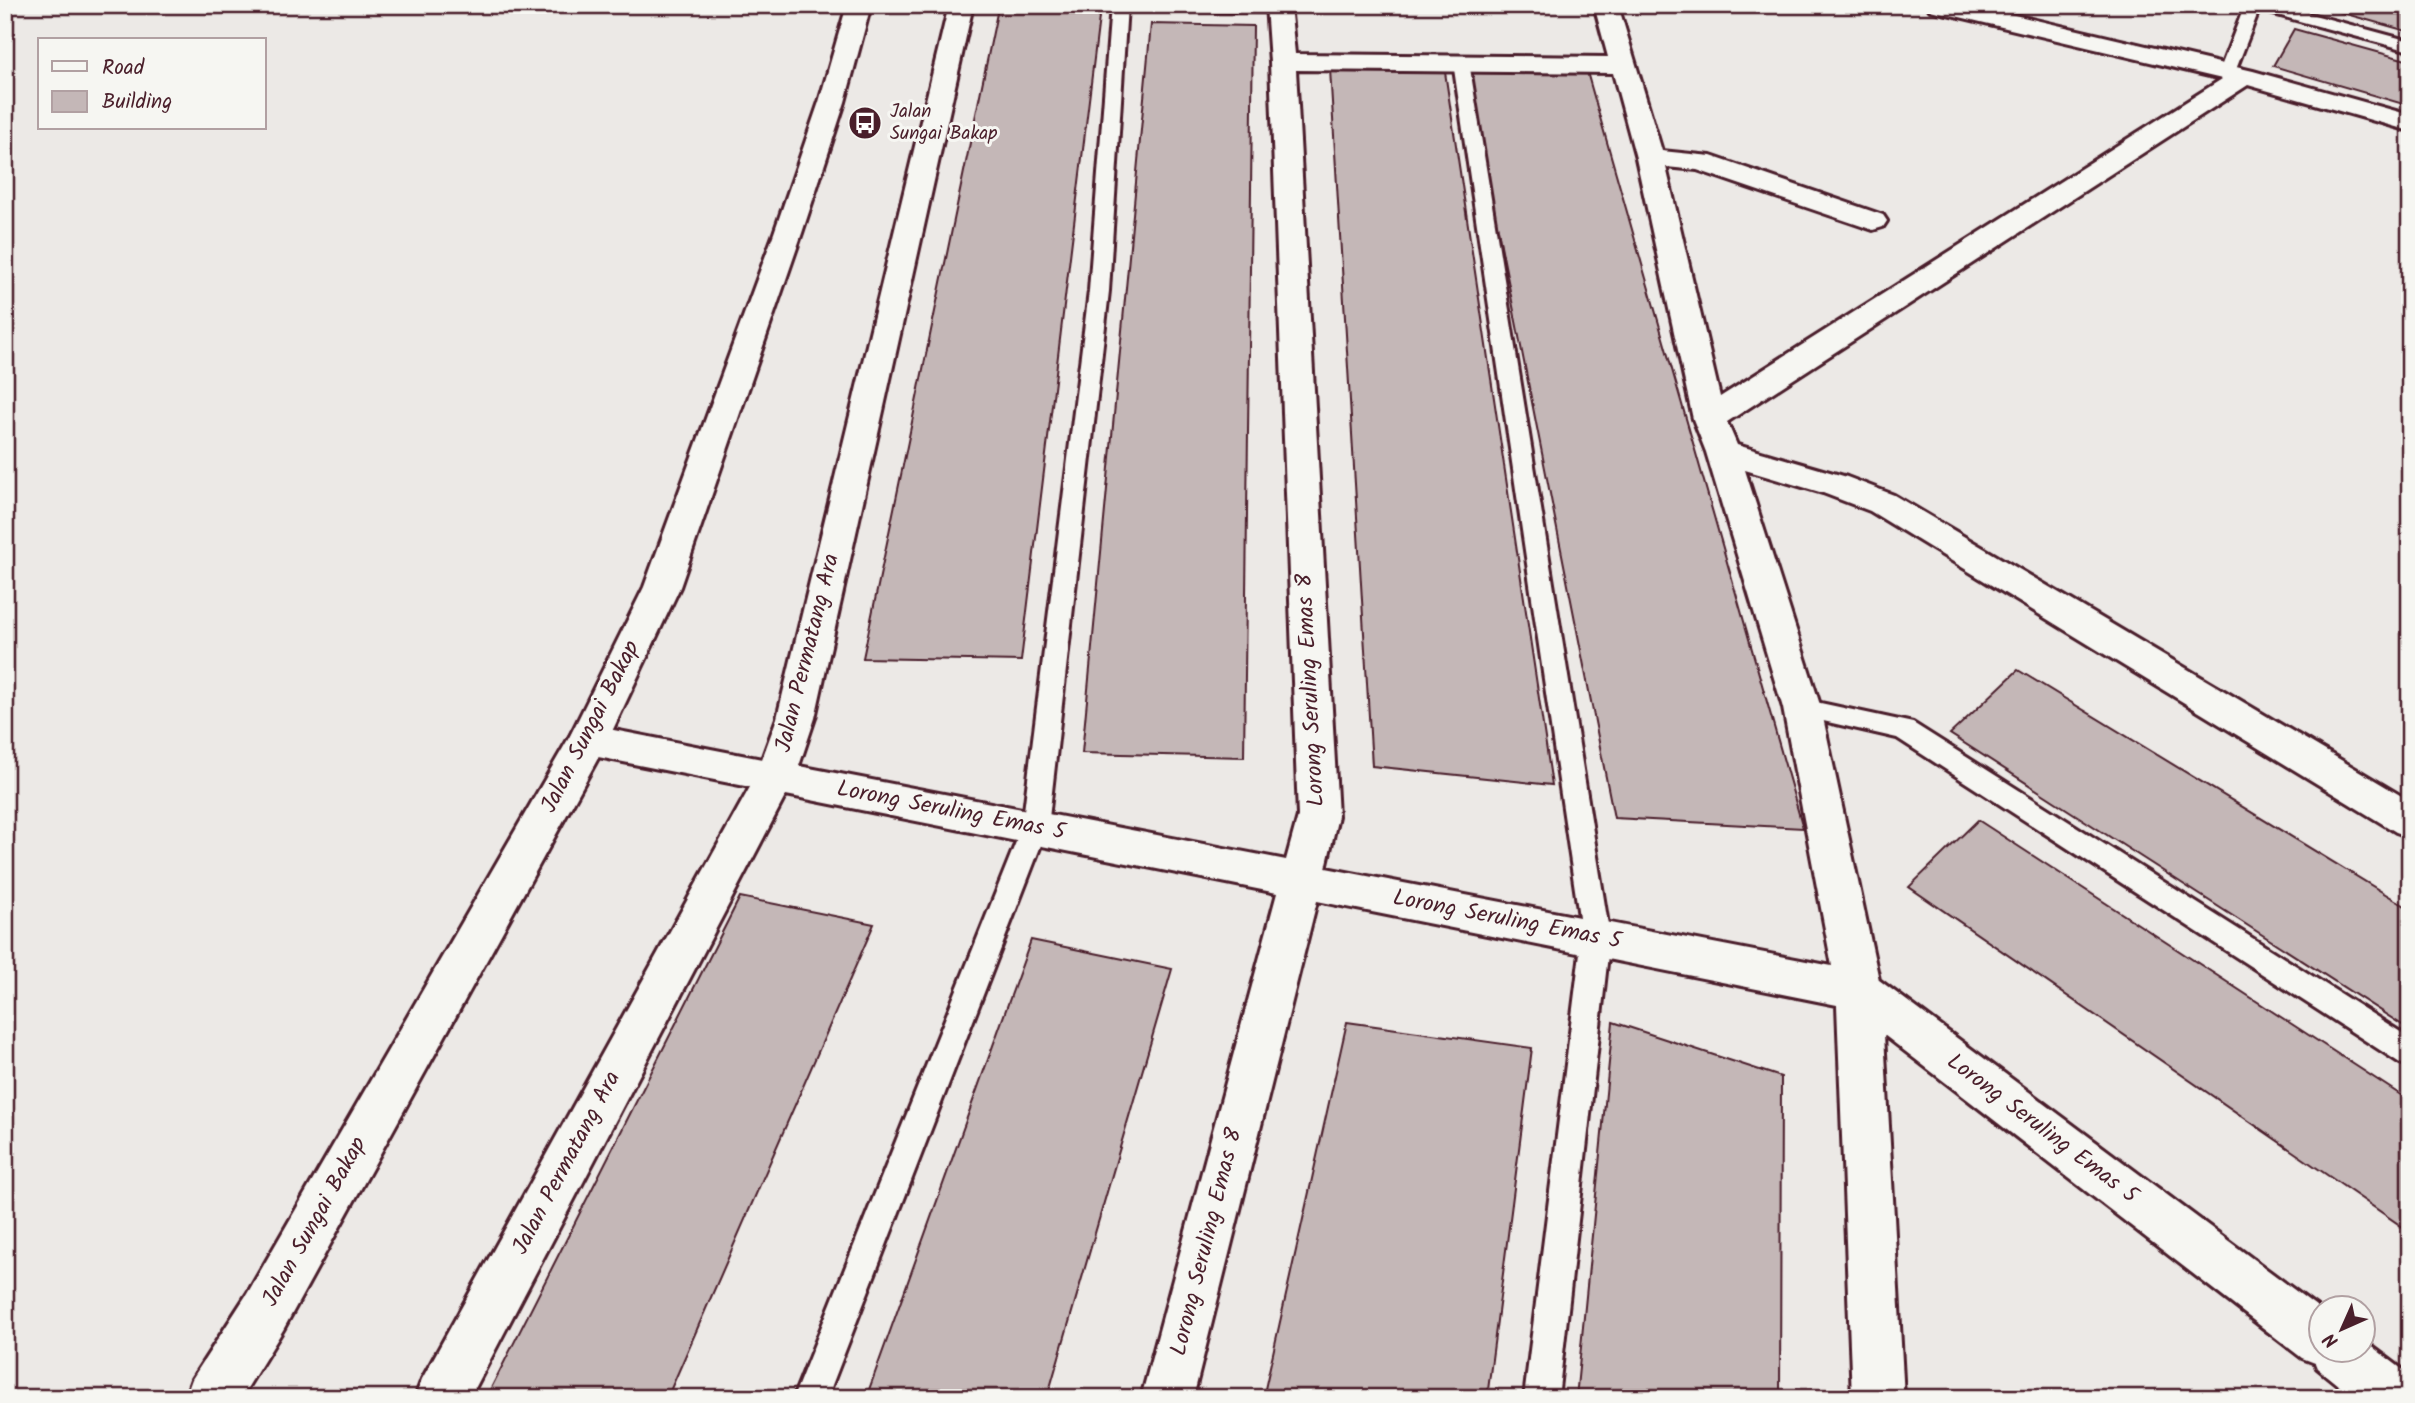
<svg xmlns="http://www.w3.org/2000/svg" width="2415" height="1403" font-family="Kalam,sans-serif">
<rect width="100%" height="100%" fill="#ece9e6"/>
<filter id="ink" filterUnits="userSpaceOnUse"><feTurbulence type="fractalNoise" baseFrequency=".0143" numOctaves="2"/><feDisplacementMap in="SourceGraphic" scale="14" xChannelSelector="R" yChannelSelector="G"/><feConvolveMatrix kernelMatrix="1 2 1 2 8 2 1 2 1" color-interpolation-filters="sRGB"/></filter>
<g filter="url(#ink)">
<g fill="#c4b7b7" stroke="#4a1f2b" stroke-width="2">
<path d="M2314 5H2410V32Z"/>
<path d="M998 8 1100 9 1021 661 863 658Z"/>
<path d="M1151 24 1253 26 1244 757 1082 753Z"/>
<path d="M2294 29 2410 61V106L2273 66Z"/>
<path d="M1330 69 1445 72 1552 785 1372 766Z"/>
<path d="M1587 72 1803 828 1614 818 1467 73Z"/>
<path d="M2018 670 2410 909V1030L1950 734Z"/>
<path d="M1978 820 2410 1101V1232L1909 887Z"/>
<path d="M740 897 874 924 667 1398H486Z"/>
<path d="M1031 940 1172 969 1047 1398H866Z"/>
<path d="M1347 1022 1532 1048 1487 1398H1263Z"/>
<path d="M1613 1022 1781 1077 1780 1398H1576Z"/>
</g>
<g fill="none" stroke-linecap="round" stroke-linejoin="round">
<defs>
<g id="lane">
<path d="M1111 5H1127L1109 291 1048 827 827 1398H793L1022 827 1089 291Z"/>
<path d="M1139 5H1285L1286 7 1278 12 1147 10Z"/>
<path d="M2245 5H2277L2410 41V51L2259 10 2235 72 2227 77 2221 75 2219 72Z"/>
<path d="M1461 57 1469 62 1610 937 1558 1398H1524L1582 937 1453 62Z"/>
<path d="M1802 699 1913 723 2410 1038V1067L2400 1063 1897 738 1793 714 1790 708 1793 702Z"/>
</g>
<path id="street" d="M949 5H973L815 718 799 766 1286 860 1298 816 1270 62 1266 5H1290L1295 54 1608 57 1594 5H1618L1662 151 1711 156 1883 215 1887 221 1883 227 1873 230 1697 170 1666 167 1720 397 2222 79 1930 10 1927 5H1972L2253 71 2410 115V131L2248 85 1727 422 1737 445 1847 477 1894 495 2410 801V837L2396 832 1870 511 1823 493 1745 470 1821 708 1879 980 2320 1309V1350H2362V1339L2410 1375V1398H2354L2317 1368 2315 1363 2302 1358 1884 1035 1904 1398H1852L1837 1005 1317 901 1193 1398H1141L1277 893 786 795 470 1398H415L422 1379 750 787 588 755 574 751 568 740 574 729 588 725 762 759 777 718ZM1296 70 1613 73 1636 158 1693 419 1706 452 1783 708 1832 966 1326 868 1338 816Z"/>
<path id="secondary" d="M847 5H871L845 102 802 233 680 587 608 740 283 1330 241 1398H185L192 1379 247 1294 570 736 644 587 774 233 819 102Z"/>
</defs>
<use href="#lane" stroke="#4a1f2b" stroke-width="6"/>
<use href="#street" stroke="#4a1f2b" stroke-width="6"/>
<use href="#secondary" stroke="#4a1f2b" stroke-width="6"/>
<use href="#lane" fill="#f6f6f2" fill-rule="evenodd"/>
<use href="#street" fill="#f6f6f2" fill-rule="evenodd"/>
<use href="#secondary" fill="#f6f6f2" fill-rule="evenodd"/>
</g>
</g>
<defs>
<symbol id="bus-disc" viewBox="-11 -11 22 22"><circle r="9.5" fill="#4a1f2b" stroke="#f6f6f2"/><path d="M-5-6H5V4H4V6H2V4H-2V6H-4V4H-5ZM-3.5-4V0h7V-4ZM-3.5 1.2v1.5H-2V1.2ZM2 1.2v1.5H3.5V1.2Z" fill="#fff"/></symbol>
</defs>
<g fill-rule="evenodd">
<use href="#bus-disc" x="846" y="104" width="38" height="38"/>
</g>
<g text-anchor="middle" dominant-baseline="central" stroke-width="6" stroke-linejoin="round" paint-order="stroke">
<g font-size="19" fill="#4a1f2b" stroke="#f6f6f2" text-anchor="start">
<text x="890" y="112">Jalan<tspan x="890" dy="22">Sungai Bakap</tspan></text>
</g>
<g font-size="23" fill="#4a1f2b" stroke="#f6f6f2">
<text transform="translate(808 653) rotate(-76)">Jalan Permatang Ara</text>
<text transform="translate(1311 690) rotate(-93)">Lorong Seruling Emas 8</text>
<text transform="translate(591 727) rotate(-63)">Jalan Sungai Bakap</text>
<text transform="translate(951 811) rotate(11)">Lorong Seruling Emas 5</text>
<text transform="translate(1507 920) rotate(11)">Lorong Seruling Emas 5</text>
<text transform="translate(2042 1129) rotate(37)">Lorong Seruling Emas 5</text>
<text transform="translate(567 1163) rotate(-62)">Jalan Permatang Ara</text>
<text transform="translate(315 1222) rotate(-61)">Jalan Sungai Bakap</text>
<text transform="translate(1207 1242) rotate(-76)">Lorong Seruling Emas 8</text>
</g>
</g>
<rect width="2415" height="1403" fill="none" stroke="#f6f6f2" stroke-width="28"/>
<rect x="14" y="14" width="2387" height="1375" fill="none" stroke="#4a1f2b" stroke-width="2.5" filter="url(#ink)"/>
<rect x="38" y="38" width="228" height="91" fill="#f6f6f2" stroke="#b1a0a2" stroke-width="2"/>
<rect x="52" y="61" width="35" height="10" fill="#f6f6f2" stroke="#b1a0a2" stroke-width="2"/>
<text x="102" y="74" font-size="21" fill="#4a1f2b">Road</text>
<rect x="52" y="91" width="35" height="21" fill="#c4b7b7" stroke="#b1a0a2" stroke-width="2"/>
<text x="102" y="108" font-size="21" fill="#4a1f2b">Building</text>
<g transform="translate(2342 1329) rotate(225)"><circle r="33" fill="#f6f6f2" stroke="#b1a0a2" stroke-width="2"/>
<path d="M0-5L12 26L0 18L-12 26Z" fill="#4a1f2b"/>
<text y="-10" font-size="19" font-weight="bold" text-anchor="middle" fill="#4a1f2b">N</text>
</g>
</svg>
